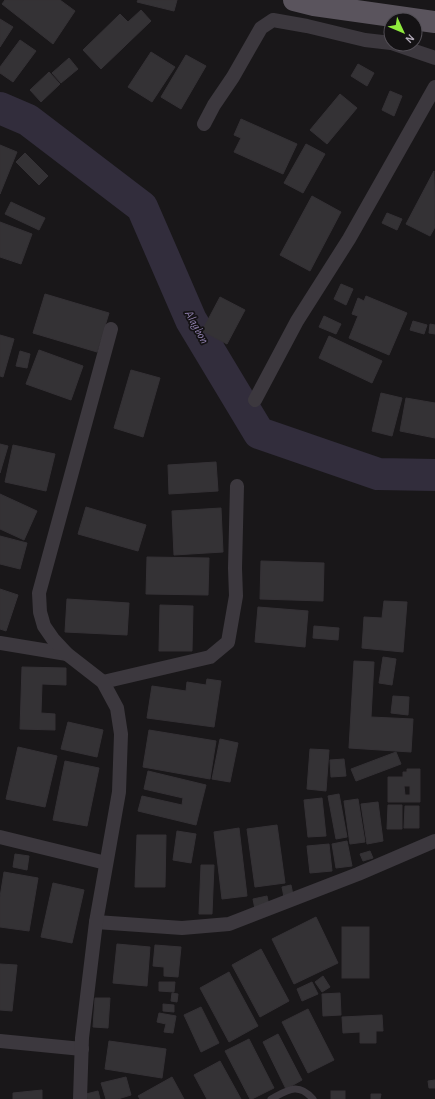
<svg xmlns="http://www.w3.org/2000/svg" width="435" height="1099" font-family="'Alegreya Sans',sans-serif">
<rect width="100%" height="100%" fill="#191719"/>
<g fill="none" stroke-linecap="round" stroke-linejoin="round">
<path stroke="#322d3c" stroke-width="32" d="M0 108 28 120 142 207 191 320 259 433 378 474 435 475"/>
</g>
<g fill="#343235" stroke="#343135" fill-rule="evenodd">
<path d="M5 0H60L75 11 53 44 2 4Z"/>
<path d="M138 0H177L174 11 137 2Z"/>
<path d="M141 10 151 21 101 69 83 50 120 14 128 22Z"/>
<path d="M0 19 13 27 0 47Z"/>
<path d="M20 40 36 51 13 82 0 73V67Z"/>
<path d="M151 52 175 67 152 102 128 87Z"/>
<path d="M186 55 206 66 181 109 161 97Z"/>
<path d="M69 58 78 69 61 83 52 73Z"/>
<path d="M358 64 374 73 367 86 351 76Z"/>
<path d="M49 72 60 84 41 102 30 90Z"/>
<path d="M390 91 402 96 394 116 382 110Z"/>
<path d="M340 94 357 108 327 144 310 130Z"/>
<path d="M241 119 297 144 283 174 234 152 241 138 234 135Z"/>
<path d="M306 144 325 154 303 193 284 183Z"/>
<path d="M0 145 17 152 0 194Z"/>
<path d="M25 153 48 176 39 185 16 162Z"/>
<path d="M434 171 435 227 430 236 406 224Z"/>
<path d="M312 196 341 212 310 271 280 255Z"/>
<path d="M11 202 45 218 39 230 5 214Z"/>
<path d="M387 213 402 219 397 230 382 223Z"/>
<path d="M0 222 32 234 21 264 0 257Z"/>
<path d="M341 284 353 289 346 305 334 299Z"/>
<path d="M45 294 109 313 97 352 33 333Z"/>
<path d="M366 296 407 313 389 355 349 338 358 316 352 314 358 298 364 301Z"/>
<path d="M220 297 245 310 227 344 202 331Z"/>
<path d="M324 316 341 324 336 334 319 327Z"/>
<path d="M413 321 427 325 424 334 410 330Z"/>
<path d="M430 324 435 325V334L429 333Z"/>
<path d="M0 335 14 339 3 377 0 376Z"/>
<path d="M329 336 382 361 372 383 319 358Z"/>
<path d="M39 350 83 366 71 400 26 384Z"/>
<path d="M20 351 30 354 27 368 16 366Z"/>
<path d="M131 370 160 378 143 437 114 428Z"/>
<path d="M381 393 402 398 392 436 372 431Z"/>
<path d="M406 398 435 403V438L400 431Z"/>
<path d="M0 444 8 446 0 473Z"/>
<path d="M13 445 55 454 46 491 5 482Z"/>
<path d="M216 462 218 491 169 494 168 465Z"/>
<path d="M0 494 37 511 24 540 0 529Z"/>
<path d="M86 507 146 525 138 551 78 534Z"/>
<path d="M221 508 223 552 174 555 172 511Z"/>
<path d="M0 536 27 543 20 569 0 564Z"/>
<path d="M147 557 209 558 208 595 146 594Z"/>
<path d="M261 561 324 563 323 601 260 599Z"/>
<path d="M0 589 18 595 6 631 0 629Z"/>
<path d="M67 599 129 603 127 635 65 632Z"/>
<path d="M384 601 407 602 403 652 362 648 364 617 382 618Z"/>
<path d="M160 605 193 606 192 651H159Z"/>
<path d="M258 607 308 611 305 647 255 642Z"/>
<path d="M314 626 339 628 338 640 313 638Z"/>
<path d="M383 657 396 659 392 685 379 683Z"/>
<path d="M354 661 374 662 371 717 413 719 411 752 349 748Z"/>
<path d="M22 667 66 668V685L42 684 41 713 55 714V730L20 729Z"/>
<path d="M207 679 221 681 214 727 147 718 152 686 186 691 187 682 206 685Z"/>
<path d="M393 696 409 697 408 715 391 713Z"/>
<path d="M68 722 103 730 97 757 61 749Z"/>
<path d="M149 730 216 741 210 779 143 767Z"/>
<path d="M220 739 238 743 230 782 212 779Z"/>
<path d="M18 747 57 756 45 807 6 799Z"/>
<path d="M310 749 329 750 326 791 307 789Z"/>
<path d="M396 752 401 764 356 781 351 769Z"/>
<path d="M344 759 346 776 331 777 330 760Z"/>
<path d="M65 761 99 768 87 826 53 820Z"/>
<path d="M407 769H420V802H388V777H403V772H407ZM404 786H410V795H405Z"/>
<path d="M148 771 206 785 196 825 138 811 142 796 182 805 183 798 144 789Z"/>
<path d="M339 794 347 837 336 839 328 796Z"/>
<path d="M322 798 326 836 308 837 304 800Z"/>
<path d="M358 799 365 842 350 844 344 801Z"/>
<path d="M378 802 383 841 367 844 361 804Z"/>
<path d="M388 805H402V829H387Z"/>
<path d="M405 806H419V828H404Z"/>
<path d="M277 825 285 883 255 887 247 829Z"/>
<path d="M239 828 247 896 222 899 214 832Z"/>
<path d="M177 831 196 834 191 863 173 860Z"/>
<path d="M137 835H166L165 887H135Z"/>
<path d="M347 841 352 866 336 868 332 844Z"/>
<path d="M329 844 332 871 310 873 307 846Z"/>
<path d="M370 851 373 858 363 861 360 854Z"/>
<path d="M15 854 29 856 27 870 13 867Z"/>
<path d="M201 865H214L212 914H199Z"/>
<path d="M4 872 38 878 29 931 0 927V897Z"/>
<path d="M53 883 84 890 72 943 41 937Z"/>
<path d="M291 885 293 895 284 897 282 887Z"/>
<path d="M267 896 269 906 255 909 253 899Z"/>
<path d="M316 917 338 963 294 984 272 939Z"/>
<rect x="342" y="927" width="27" height="51"/>
<path d="M117 944 150 947 147 986 113 983Z"/>
<path d="M155 945 181 947 178 977 164 976V967L153 966Z"/>
<path d="M261 949 289 1001 260 1017 232 965Z"/>
<path d="M0 964 17 965 12 1011 0 1010Z"/>
<path d="M229 972 258 1026 229 1042 200 988Z"/>
<path d="M323 976 330 987 322 992 315 982Z"/>
<path d="M159 982H175L174 992 159 991Z"/>
<path d="M312 982 318 994 302 1001 297 989Z"/>
<path d="M172 993 178 994 177 1002 171 1001Z"/>
<path d="M340 993 341 1015 323 1016 322 994Z"/>
<path d="M95 998H110L108 1028 93 1027Z"/>
<path d="M163 1004 174 1005V1012L163 1011Z"/>
<path d="M201 1007 219 1043 201 1052 184 1015Z"/>
<path d="M308 1009 334 1060 308 1073 282 1022Z"/>
<path d="M159 1013 176 1016 173 1033 164 1032 166 1024 157 1022Z"/>
<path d="M382 1015 383 1031H376V1043H360V1032L343 1033 342 1017Z"/>
<path d="M278 1034 302 1080 286 1089 263 1042Z"/>
<path d="M249 1039 274 1088 252 1099H250L225 1051Z"/>
<path d="M109 1041 166 1049 162 1078 105 1069Z"/>
<path d="M220 1061 241 1099H207L194 1075Z"/>
<path d="M126 1077 131 1095 118 1099H106L101 1083Z"/>
<path d="M172 1077 184 1099H140L138 1096Z"/>
<path d="M435 1080V1088H429L428 1081Z"/>
<path d="M42 1090V1099H13V1093Z"/>
<path d="M98 1091 100 1099H87L86 1094Z"/>
<rect x="331" y="1091" width="14" height="8"/>
<path d="M371 1094H381L380 1099H371Z"/>
</g>
<g fill="none" stroke-linecap="round" stroke-linejoin="round">
<path stroke="#3c383e" stroke-width="7" d="M271 1099C288 1090 298 1082 313 1099"/>
<g stroke="#3c383e" stroke-width="14">
<path d="M394 44 435 58"/>
<path d="M204 124 214 105 233 77 261 28 273 20 307 26 365 40 391 43"/>
<path d="M255 400 297 321 349 239 435 87"/>
<path d="M0 643 67 654"/>
<path d="M103 682 210 657 228 642 236 596 235 568 237 486"/>
<path d="M0 837 106 863"/>
<path d="M96 922 182 928 229 924 358 874 435 841"/>
<path d="M0 1041 82 1049"/>
<path d="M80 1099 82 1038 96 922 119 792 121 734 117 708 103 682 67 654 53 639 44 626 40 612 39 593 111 329"/>
</g>
<path stroke="#5a545d" stroke-width="22" d="M294 0 314 5 435 22"/>
</g>
<g text-anchor="middle" dominant-baseline="central" stroke-width="3.5" stroke-linejoin="round" paint-order="stroke">
<g font-size="12" font-style="italic" fill="#9282b1" stroke="#141214">
<text transform="translate(197 327) rotate(61)">Alagbon</text>
</g>
</g>
<g transform="translate(403 32) rotate(134)"><circle r="19" fill="#141214" stroke="#534f56"/>
<path d="M0-3L7 15L0 10L-7 15Z" fill="#90ea3e"/>
<text y="-6" font-size="11" font-weight="bold" text-anchor="middle" fill="#b2aab8">N</text>
</g>
</svg>
